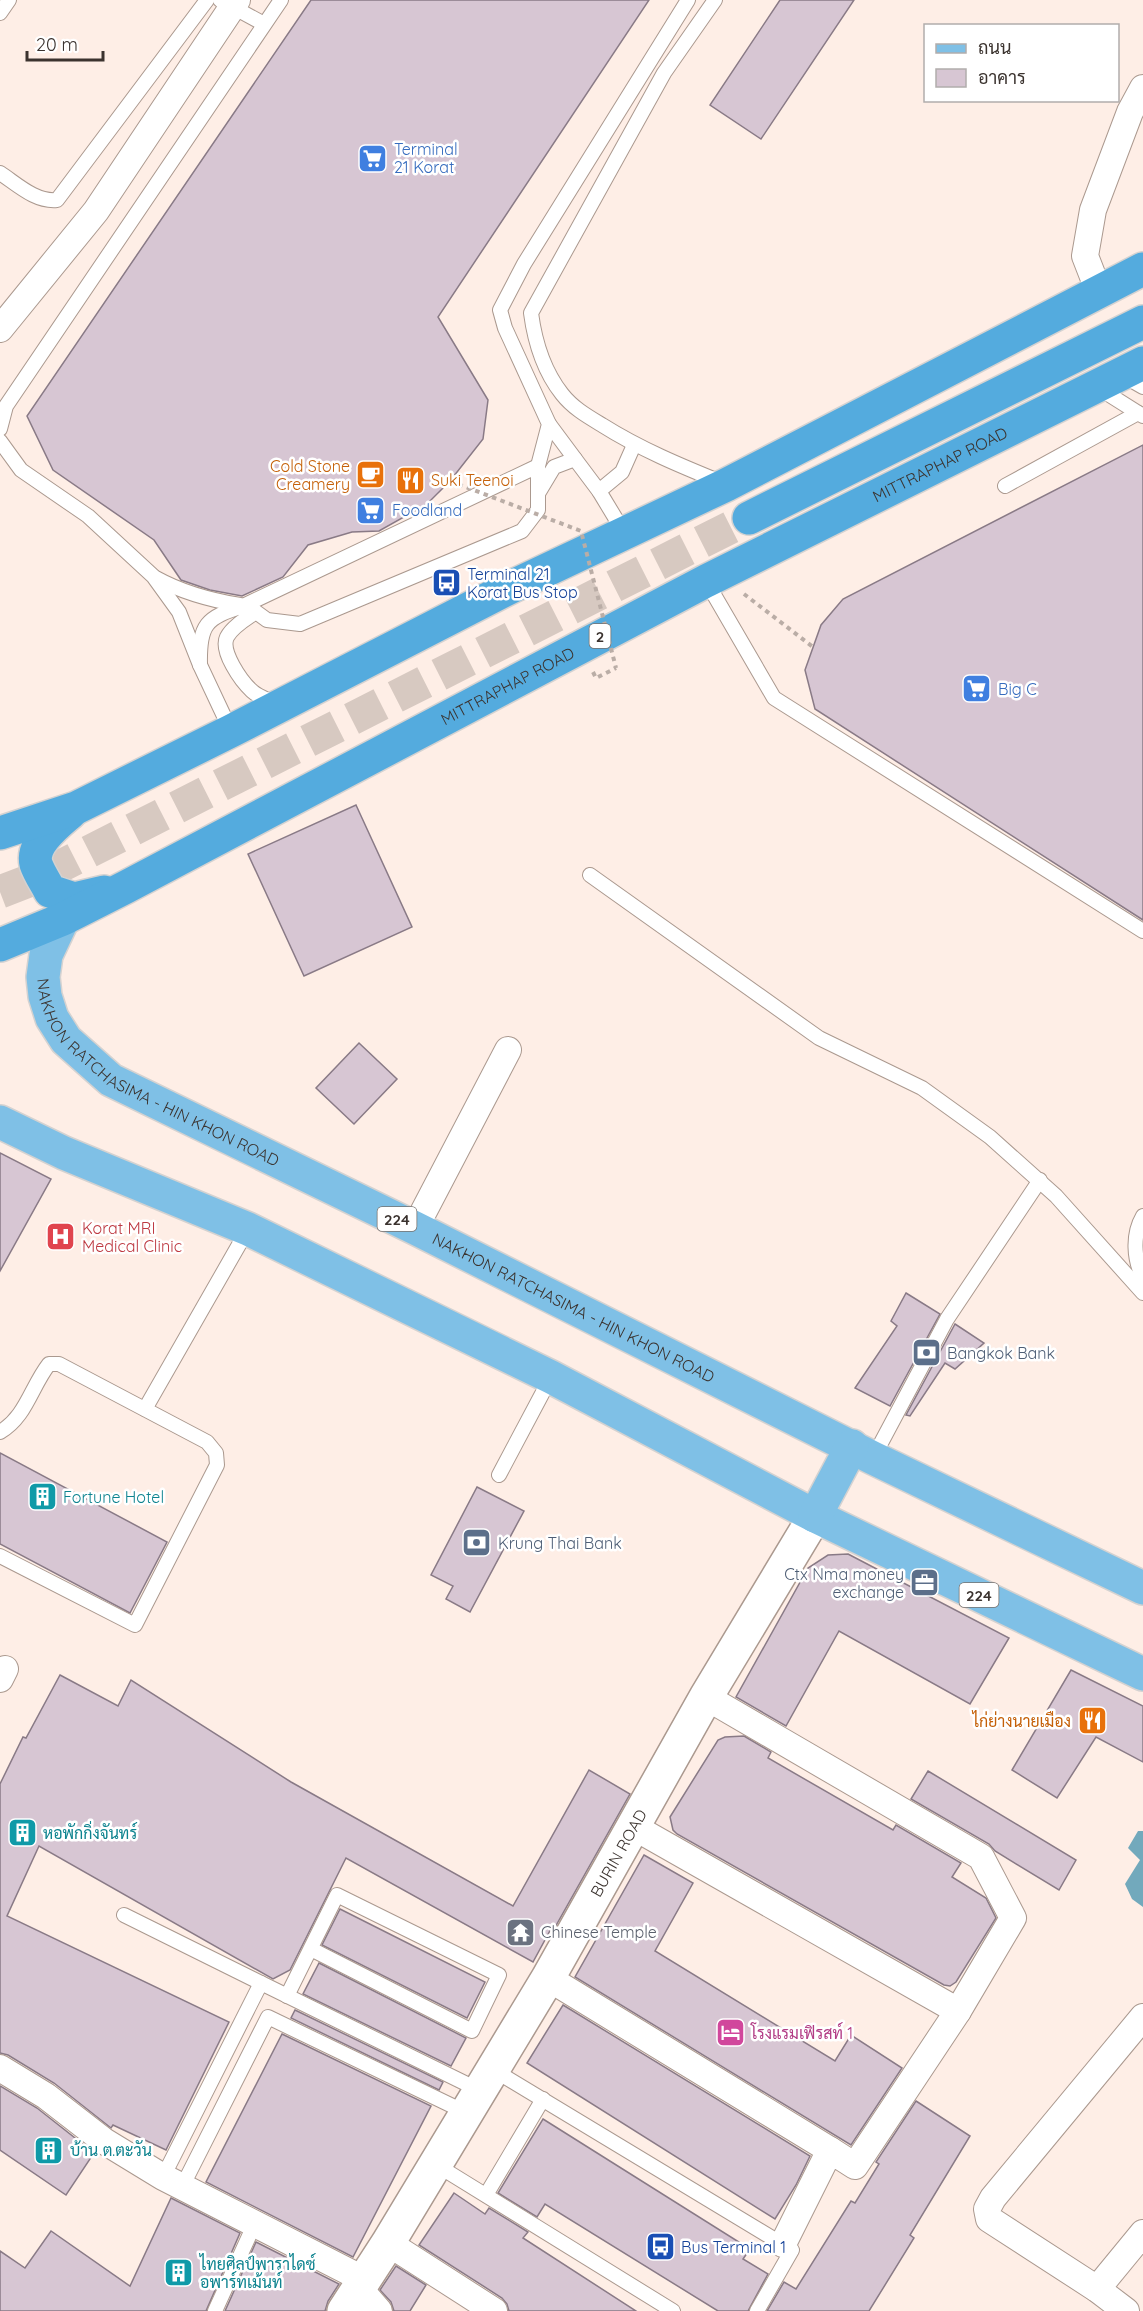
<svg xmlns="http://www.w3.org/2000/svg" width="1143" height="2311" font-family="Quicksand,Sarabun,sans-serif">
<rect width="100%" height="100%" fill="#feeee6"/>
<path fill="#72a9bc" d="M1138 1831H1143V1907L1132 1899 1125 1884 1140 1860 1128 1848Z"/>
<g fill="#d7c6d3" stroke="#897a86" stroke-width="1.5">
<path d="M311 0H649L438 317 488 400 483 439 450 481 427 504 379 531 352 532 308 545 283 577 242 596 210 590 181 580 154 540 53 470 27 416Z"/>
<path d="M780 0H854L761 139 710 105Z"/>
<path d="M1143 445V920L815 709 805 670 821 625 843 599Z"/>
<path d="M356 805 412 927 304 976 248 854Z"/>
<path d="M359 1043 397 1079 354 1124 316 1088Z"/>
<path d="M0 1153 51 1179 0 1271Z"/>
<path d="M906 1293 940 1314 890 1406 855 1388 897 1326 891 1321Z"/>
<path d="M955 1324 984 1343 955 1369 945 1363 910 1416 906 1415Z"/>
<path d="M0 1453 167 1542 130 1613 0 1544Z"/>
<path d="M477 1487 524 1511 470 1612 446 1599 453 1586 431 1575Z"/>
<path d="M848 1554 1009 1638 970 1704 839 1631 786 1726 736 1697 808 1568 828 1555Z"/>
<path d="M1071 1670 1143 1706V1762L1096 1737 1057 1798 1012 1770Z"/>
<path d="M60 1675 118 1706 131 1680 291 1782 513 1906 589 1770 630 1794 554 1929 552 1927 533 1962 346 1858 290 1970 273 1979 39 1846 7 1916 229 2022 166 2150 113 2125 111 2128 54 2083 8 2055 0 2053V1784L23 1737 26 1738Z"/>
<path d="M744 1736 771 1752 768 1758 893 1830 896 1825 961 1863 952 1877 986 1898 996 1918 956 1982 950 1986 944 1985 677 1834 673 1830 670 1817 718 1740 725 1737Z"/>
<path d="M928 1771 1076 1860 1059 1890 995 1851 989 1844 911 1799Z"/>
<path d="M644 1855 693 1883 655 1951 835 2061 851 2035 902 2068 851 2145 575 1977Z"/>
<path d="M340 1909 485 1982 467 2018 322 1945Z"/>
<path d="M319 1963 466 2038 451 2066 303 1994Z"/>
<path d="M563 2005 810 2156 796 2185 775 2219 527 2063Z"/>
<path d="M295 2010 443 2082 439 2090 291 2018Z"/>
<path d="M282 2034 431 2106 353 2257 206 2182Z"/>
<path d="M0 2086 37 2108 94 2153 66 2195 0 2150Z"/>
<path d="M916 2101 970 2136 910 2235 914 2238 869 2311H767L784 2282 796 2289 851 2201 855 2203 879 2164 876 2162Z"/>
<path d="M543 2119 750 2249 743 2259 768 2274 748 2311H718L545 2204 537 2217 498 2193Z"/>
<path d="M454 2193 485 2214 489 2208 528 2232 523 2238 636 2311H509L507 2304 502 2298 419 2245Z"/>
<path d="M171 2198 240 2233 206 2311H0V2251L25 2268 51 2231 130 2286Z"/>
<path d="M256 2242 339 2284 328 2301 325 2311H225Z"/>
<path d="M396 2266 426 2285 410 2311H394L391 2302 380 2290Z"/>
</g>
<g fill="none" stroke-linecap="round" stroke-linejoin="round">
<path stroke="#d7c9c1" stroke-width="33" stroke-dasharray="33 16" stroke-linecap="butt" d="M0 892 39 877 749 518"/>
<defs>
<g id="service">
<path d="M220 0 264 24"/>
<path d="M715 0 664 73 531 313C535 343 543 370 562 394 573 408 587 416 602 425 640 449 681 466 723 483"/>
<path d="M0 13 9 0"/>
<path d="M0 173C17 184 35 202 57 200L207 0"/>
<path d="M1122 375 1143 387"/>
<path d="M1097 387 1143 416"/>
<path d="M549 424 575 459"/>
<path d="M0 429 6 406 281 0"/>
<path d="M0 441 21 470 88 516 153 576 179 612 200 665 231 731"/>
<path d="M538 466 549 424 505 328 500 310 524 264 688 0"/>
<path d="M1005 486 1138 413"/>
<path d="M599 491 622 472 634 445"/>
<path d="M539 492 554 467 575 459 599 491 625 534"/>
<path d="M156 578C183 593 210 600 240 605"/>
<path d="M706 581 774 698 1143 931"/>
<path d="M200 665C199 624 206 618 243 606L538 466V510L522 531 300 624 267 620 256 612C246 619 233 626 227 637 220 651 241 681 252 691 258 697 269 700 277 704"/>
<path d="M590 875 819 1038 922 1088 990 1137 1056 1196 1143 1293"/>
<path d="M1143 1216C1132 1235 1134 1259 1143 1278"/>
<path d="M145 1409 248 1229"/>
<path d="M0 1432C26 1417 31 1387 49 1364H59L207 1442 216 1453 217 1465 135 1625 0 1556"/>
<path d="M873 1458 947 1319 1040 1180"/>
<path d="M499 1475 551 1377"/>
<path d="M124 1915 261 1983"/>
<path d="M287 1996 337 1895 499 1975 472 2031 311 1949"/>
<path d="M492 2069 792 2250 757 2311"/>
<path d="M435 2164 673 2311"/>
<path d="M163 2177 261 1983 479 2090"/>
<path d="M182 2187 268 2017 465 2112"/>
<path d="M486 2195 543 2099"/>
<path d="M215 2311 255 2223"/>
</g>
<g id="minor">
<path d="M1099 292 1085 256 1093 210 1130 112 1143 88"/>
<path d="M0 329 96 211 237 0"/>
<path d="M415 1228 508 1050"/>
<path d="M0 1679 5 1669"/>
<path d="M706 1697 981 1857 1013 1918 958 2011 855 2166 830 2150 783 2244"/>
<path d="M634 1827 958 2011"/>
<path d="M548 1978 830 2150"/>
<path d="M0 2068 46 2096 104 2141 163 2177 363 2279"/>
<path d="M388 2243 494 2311"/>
<path d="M359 2288 379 2311"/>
<path d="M1097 2289 1143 2233"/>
<path d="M1126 2311 1097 2289 989 2219 987 2209 993 2198 1143 2017"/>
</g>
<g id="tertiary">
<path id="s1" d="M344 2311 388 2243 548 1978 706 1697 815 1516"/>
</g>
<g id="primary">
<path id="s2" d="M63 919 46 955 43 977 45 996 52 1018 66 1040 111 1080 415 1228 873 1458 1143 1588"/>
<path d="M0 1122 64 1153 248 1229 551 1377 815 1516 1143 1674"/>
<path d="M815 1516 852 1446"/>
</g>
<g id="trunk">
<path d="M749 518 1143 322"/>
<path d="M70 813C56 825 31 844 36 864 39 873 46 883 50 891L74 899 104 892"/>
<path d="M0 833 76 808 231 731 513 586 726 485 1143 269"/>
<path id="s3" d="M0 945 63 919 126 887 706 581 1143 363"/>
</g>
</defs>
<use href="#service" stroke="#ab998f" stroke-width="16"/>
<use href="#minor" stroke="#ab998f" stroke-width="28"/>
<use href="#tertiary" stroke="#ab998f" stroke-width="36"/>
<use href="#primary" stroke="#d4d2d1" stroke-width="36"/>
<use href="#trunk" stroke="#d4d2d1" stroke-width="36"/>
<g stroke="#baada6" stroke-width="4" stroke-dasharray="4.5 4.5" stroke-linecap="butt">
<path d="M744 594 813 647"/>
<path d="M593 672 596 678 616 668"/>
</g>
<use href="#service" stroke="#fff" stroke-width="14"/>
<use href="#minor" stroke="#fff" stroke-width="26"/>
<use href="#tertiary" stroke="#fff" stroke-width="33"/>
<use href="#primary" stroke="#7fc0e6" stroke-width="33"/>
<use href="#trunk" stroke="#54abde" stroke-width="33"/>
<path stroke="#baada6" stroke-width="4" stroke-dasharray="4.5 4.5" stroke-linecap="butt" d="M450 481 581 531 616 668"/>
</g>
<defs>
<symbol id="supermarket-square" viewBox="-11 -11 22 22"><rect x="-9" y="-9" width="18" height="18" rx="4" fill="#3f7fe0" stroke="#fff"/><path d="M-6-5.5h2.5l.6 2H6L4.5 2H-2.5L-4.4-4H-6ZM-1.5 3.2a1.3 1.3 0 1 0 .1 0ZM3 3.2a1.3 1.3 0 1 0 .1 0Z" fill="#fff"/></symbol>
<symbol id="cafe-square" viewBox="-11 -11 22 22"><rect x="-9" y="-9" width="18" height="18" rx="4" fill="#e8710a" stroke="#fff"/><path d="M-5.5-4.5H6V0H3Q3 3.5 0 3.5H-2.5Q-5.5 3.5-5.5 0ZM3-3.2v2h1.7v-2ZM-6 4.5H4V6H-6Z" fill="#fff"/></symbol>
<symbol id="restaurant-square" viewBox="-11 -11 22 22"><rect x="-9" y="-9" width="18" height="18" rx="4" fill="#e8710a" stroke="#fff"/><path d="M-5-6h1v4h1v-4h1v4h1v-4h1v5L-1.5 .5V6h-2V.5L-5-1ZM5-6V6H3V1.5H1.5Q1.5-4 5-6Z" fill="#fff"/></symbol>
<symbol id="bus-square" viewBox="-11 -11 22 22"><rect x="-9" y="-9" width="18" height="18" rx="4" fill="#1a4fb4" stroke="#fff"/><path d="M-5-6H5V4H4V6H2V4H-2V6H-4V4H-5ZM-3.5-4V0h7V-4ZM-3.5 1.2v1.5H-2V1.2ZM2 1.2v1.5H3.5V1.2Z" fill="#fff"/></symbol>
<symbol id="hospital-square" viewBox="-11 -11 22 22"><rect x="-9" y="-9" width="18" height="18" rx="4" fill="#e0444e" stroke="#fff"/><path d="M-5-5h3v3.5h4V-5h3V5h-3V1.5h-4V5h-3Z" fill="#fff"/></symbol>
<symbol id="bank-square" viewBox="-11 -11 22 22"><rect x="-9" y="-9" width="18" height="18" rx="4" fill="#5c6f8a" stroke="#fff"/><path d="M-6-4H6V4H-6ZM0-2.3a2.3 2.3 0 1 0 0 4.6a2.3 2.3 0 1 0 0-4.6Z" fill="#fff"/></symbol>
<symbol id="building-square" viewBox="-11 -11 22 22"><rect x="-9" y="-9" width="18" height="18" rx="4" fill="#0f9aa8" stroke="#fff"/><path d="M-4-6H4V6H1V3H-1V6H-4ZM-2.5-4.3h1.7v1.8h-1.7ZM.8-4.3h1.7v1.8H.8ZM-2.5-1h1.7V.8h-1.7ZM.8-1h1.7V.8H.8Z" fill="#fff"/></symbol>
<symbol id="office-square" viewBox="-11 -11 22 22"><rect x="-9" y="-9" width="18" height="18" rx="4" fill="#5c6f8a" stroke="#fff"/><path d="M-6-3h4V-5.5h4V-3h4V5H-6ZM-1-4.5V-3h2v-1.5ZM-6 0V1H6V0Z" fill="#fff"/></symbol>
<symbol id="temple-square" viewBox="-11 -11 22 22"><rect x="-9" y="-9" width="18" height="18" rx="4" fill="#6b7280" stroke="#fff"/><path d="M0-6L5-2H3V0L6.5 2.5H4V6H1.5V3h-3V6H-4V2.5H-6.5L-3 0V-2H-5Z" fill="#fff"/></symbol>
<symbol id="hotel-square" viewBox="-11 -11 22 22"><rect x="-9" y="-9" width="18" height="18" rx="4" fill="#d1479c" stroke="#fff"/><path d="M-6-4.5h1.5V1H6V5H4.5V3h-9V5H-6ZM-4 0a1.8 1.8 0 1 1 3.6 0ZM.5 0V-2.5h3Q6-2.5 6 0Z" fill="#fff"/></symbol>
</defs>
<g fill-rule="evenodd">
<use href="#supermarket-square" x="356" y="142" width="33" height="33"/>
<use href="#cafe-square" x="354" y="458" width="33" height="33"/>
<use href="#restaurant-square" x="394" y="464" width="33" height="33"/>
<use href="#supermarket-square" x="354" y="494" width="33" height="33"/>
<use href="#bus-square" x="430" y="566" width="33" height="33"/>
<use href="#supermarket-square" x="960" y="672" width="33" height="33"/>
<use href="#hospital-square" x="44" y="1220" width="33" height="33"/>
<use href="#bank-square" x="910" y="1336" width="33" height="33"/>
<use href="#building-square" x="26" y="1480" width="33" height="33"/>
<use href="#bank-square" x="460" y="1526" width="33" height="33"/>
<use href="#office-square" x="908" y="1566" width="33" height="33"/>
<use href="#restaurant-square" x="1076" y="1704" width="33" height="33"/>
<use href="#building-square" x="6" y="1816" width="33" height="33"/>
<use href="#temple-square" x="504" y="1916" width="33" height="33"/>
<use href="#hotel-square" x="714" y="2016" width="33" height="33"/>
<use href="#building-square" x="32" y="2134" width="33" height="33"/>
<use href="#bus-square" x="644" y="2230" width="33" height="33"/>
<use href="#building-square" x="162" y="2256" width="33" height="33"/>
</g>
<g text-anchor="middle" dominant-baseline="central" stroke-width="5" stroke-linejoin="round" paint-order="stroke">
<g fill="#fff" stroke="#76706d" stroke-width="1.5">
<rect x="589.5" y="624" width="21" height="24" rx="4.5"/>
<rect x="377.5" y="1207" width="39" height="24" rx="4.5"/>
<rect x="959.5" y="1583" width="39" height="24" rx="4.5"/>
</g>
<g font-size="15" font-weight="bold" fill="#3b332f">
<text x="600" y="636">2</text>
<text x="397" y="1219">224</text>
<text x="979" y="1595">224</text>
</g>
<g font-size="16" fill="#366cbe" stroke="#fff" text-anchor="start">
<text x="394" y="149">Terminal<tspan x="394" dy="18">21 Korat</tspan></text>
<text x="392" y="510">Foodland</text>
<text x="998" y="689">Big C</text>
</g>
<g font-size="16" fill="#3b332f" stroke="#fff">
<text stroke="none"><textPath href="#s3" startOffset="1056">MITTRAPHAP ROAD</textPath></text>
<text stroke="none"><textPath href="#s3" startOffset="570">MITTRAPHAP ROAD</textPath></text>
<text stroke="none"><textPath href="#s2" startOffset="220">NAKHON RATCHASIMA - HIN KHON ROAD</textPath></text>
<text stroke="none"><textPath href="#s2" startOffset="706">NAKHON RATCHASIMA - HIN KHON ROAD</textPath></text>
<text stroke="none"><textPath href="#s1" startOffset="534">BURIN ROAD</textPath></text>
</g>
<g font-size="16" fill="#c56008" stroke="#fff" text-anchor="end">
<text x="350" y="466">Cold Stone<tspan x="350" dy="18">Creamery</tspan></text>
<text x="431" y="480" text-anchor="start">Suki Teenoi</text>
<text x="1071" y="1721">ไก่ย่างนายเมือง</text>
</g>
<g font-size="16" fill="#164399" stroke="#fff" text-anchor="start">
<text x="467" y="574">Terminal 21<tspan x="467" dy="18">Korat Bus Stop</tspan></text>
<text x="681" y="2247">Bus Terminal 1</text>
</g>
<g font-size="16" fill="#be3a42" stroke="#fff" text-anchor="start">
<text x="82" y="1228">Korat MRI<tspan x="82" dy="18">Medical Clinic</tspan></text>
</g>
<g font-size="16" fill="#4e5e75" stroke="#fff" text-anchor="start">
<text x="947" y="1353">Bangkok Bank</text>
<text x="498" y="1543">Krung Thai Bank</text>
<text x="904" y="1574" text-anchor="end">Ctx Nma money<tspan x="904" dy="18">exchange</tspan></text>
</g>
<g font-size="16" fill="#0d838f" stroke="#fff" text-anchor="start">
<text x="63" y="1497">Fortune Hotel</text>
<text x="43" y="1833">หอพักกิ่งจันทร์</text>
<text x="70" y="2150">บ้าน ต.ตะวัน</text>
<text x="200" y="2264">ไทยศิลป์พาราไดซ์<tspan x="200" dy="18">อพาร์ทเม้นท์</tspan></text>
</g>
<g font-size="16" fill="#5b616d" stroke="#fff" text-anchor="start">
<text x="541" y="1932">Chinese Temple</text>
</g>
<g font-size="16" fill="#b23c85" stroke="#fff" text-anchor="start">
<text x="751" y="2033">โรงแรมเฟิรสท์ 1</text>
</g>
</g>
<rect x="924" y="24" width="195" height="78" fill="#ffffff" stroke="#b1adac" stroke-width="1.5"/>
<rect x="936" y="44" width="30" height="9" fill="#7fc0e6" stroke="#b1adac" stroke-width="1.5"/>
<text x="978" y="54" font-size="18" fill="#3b332f">ถนน</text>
<rect x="936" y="69" width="30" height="18" fill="#d7c6d3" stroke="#b1adac" stroke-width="1.5"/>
<text x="978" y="84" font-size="18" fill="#3b332f">อาคาร</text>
<path d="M27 51v9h76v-9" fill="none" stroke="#3b332f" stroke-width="3"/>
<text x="36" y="51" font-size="18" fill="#3b332f" stroke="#ffffff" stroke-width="4.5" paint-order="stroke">20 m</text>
</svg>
